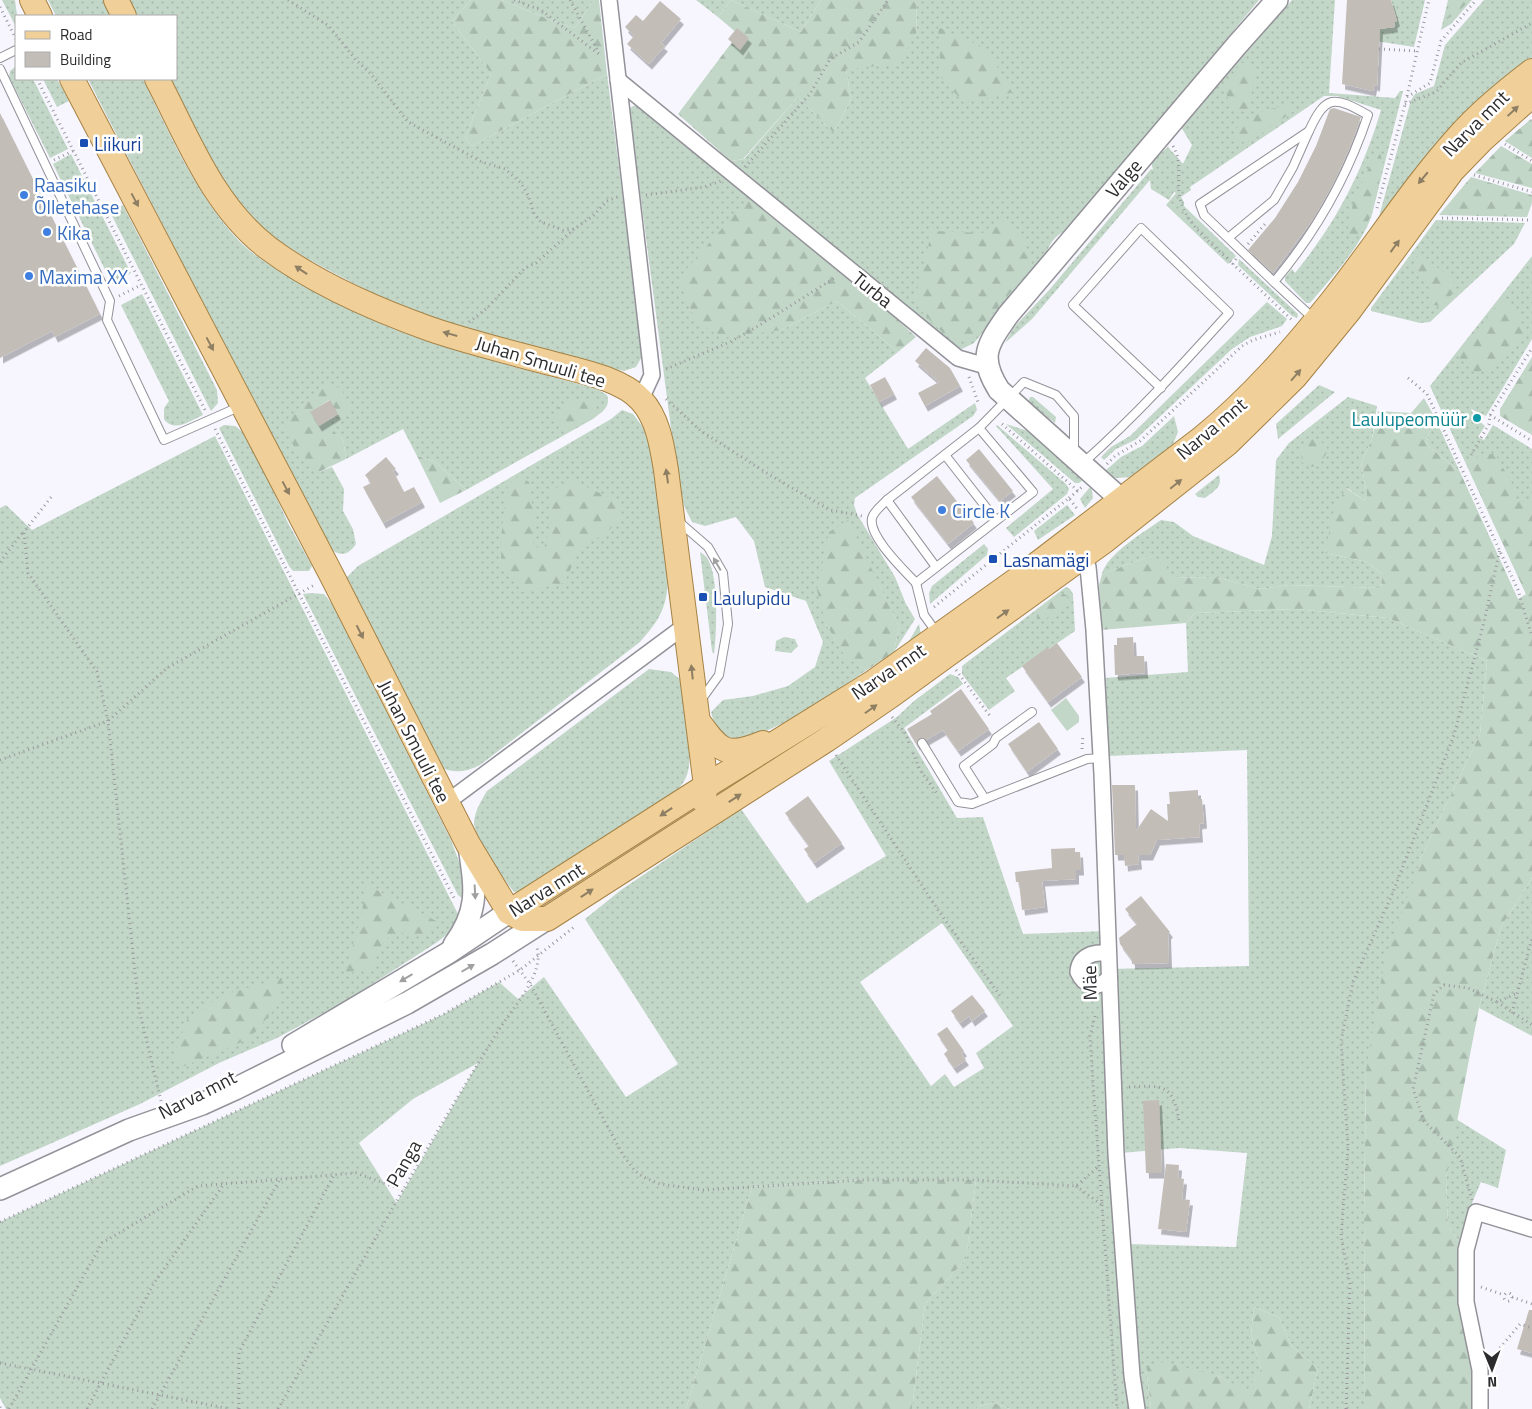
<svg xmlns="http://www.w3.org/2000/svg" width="1532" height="1409" font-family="'Titillium Web',sans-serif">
<defs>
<pattern id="grass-dots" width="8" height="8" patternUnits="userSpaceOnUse" patternTransform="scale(1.25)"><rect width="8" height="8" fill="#c2d7c8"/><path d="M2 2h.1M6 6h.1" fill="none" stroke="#a7b9ac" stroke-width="1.8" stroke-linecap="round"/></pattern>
<pattern id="forest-firs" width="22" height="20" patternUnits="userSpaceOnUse" patternTransform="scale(1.25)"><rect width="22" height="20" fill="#c2d7c8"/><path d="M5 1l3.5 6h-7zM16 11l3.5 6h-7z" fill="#a7b9ac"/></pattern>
<filter id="shadow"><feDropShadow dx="3" dy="5.5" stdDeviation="0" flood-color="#0004"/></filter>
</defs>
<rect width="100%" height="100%" fill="#f7f6fe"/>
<g fill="url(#grass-dots)" fill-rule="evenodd">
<path d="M2 0H15L17 15 15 25Z"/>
<path d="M48 0H103L111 16H56Z"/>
<path d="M127 0H471L452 21 491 74 465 138 472 146 607 74 643 355 636 367 624 371C570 358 515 348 462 331 417 316 376 295 334 273 304 257 270 240 247 213 214 173 192 124 168 79H176V16H135Z"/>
<path d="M502 0H594L575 28 553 21Z"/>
<path d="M696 0H821L801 32 731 0 718 17Z"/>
<path d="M917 0H1259L1070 227C1057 235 1050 240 1046 255L974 343 962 349 954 346 924 322 731 161 744 159 798 97 834 133 851 99 846 69 916 34Z"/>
<path d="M1292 0H1335L1329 93 1395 98 1400 91H1403L1371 218C1358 250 1332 277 1310 303H1306L1285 281V277L1292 269 1295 273C1336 223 1363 171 1381 110L1337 96H1324L1190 187 1191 190 1181 197 1184 202V206L1236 256 1228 264 1166 205 1176 193 1174 192 1169 200 1151 189 1150 180 1032 319 1005 343 1014 327 1050 289 1151 169 1153 170 1151 161 1168 147 1183 164 1192 145 1181 127Z"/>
<path d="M1391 0H1425L1414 47 1376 41 1371 30 1395 27 1394 22 1397 21Z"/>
<path d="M1448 0H1472L1451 24 1441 30Z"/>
<path d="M1484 0H1532V59L1377 224 1411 100 1415 94 1434 86 1445 45Z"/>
<path d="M16 66V79H33L68 149 50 158 9 77 10 71Z"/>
<path d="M43 79H57L69 101 57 107Z"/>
<path d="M88 79H143C170 135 196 195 239 241 260 262 289 277 315 291 338 303 362 315 386 326 454 354 527 369 597 389L607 395C611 407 602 412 593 419L466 490 434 461 417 456 403 429 346 459 343 439 323 423 334 417H345L341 389 303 404 297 411 319 472 332 467 344 489 343 511 353 529 356 544C348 556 339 557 328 547Z"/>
<path d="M642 105 753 199 781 330 837 301 898 352 865 378 908 449 975 403 977 410 973 416 855 498 854 505 857 514 895 577 906 604 915 619 894 652 899 626 847 520 826 624 846 657 867 670C831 694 773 737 730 741L716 729 711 712 723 700 753 696 788 686 815 667 823 642 806 601 765 587 754 541 736 517 705 526 692 522 684 506 676 466 629 109 633 106Z"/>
<path d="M71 154 131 273 112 284 53 164Z"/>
<path d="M123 205 217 390 218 403 211 411 110 212Z"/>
<path d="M1436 220 1525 223 1514 244 1430 322 1420 323 1371 311V308Z"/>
<path d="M1532 256V339L1486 416 1471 409 1475 418 1485 426 1478 437 1484 440 1493 425 1532 449V614L1526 594 1430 386Z"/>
<path d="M1239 259 1298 314 1297 318 1292 316 1238 265Z"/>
<path d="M142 294 203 415C190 421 174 433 164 419V408L169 401 121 305Z"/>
<path d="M1267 302 1287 319 1282 326 1250 337 1232 349 1135 440 1116 449 1104 460 1101 457 1111 447 1130 436Z"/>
<path d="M1319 385 1335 392 1278 439 1276 424Z"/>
<path d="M1030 397H1033L1056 417 1055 423 1028 402Z"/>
<path d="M1348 397 1377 406 1372 439 1361 463 1367 495 1365 501 1347 488 1325 553 1367 562 1382 574 1381 588 1289 585 1261 589 1219 578 1169 577 1151 556 1102 574C1107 554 1144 532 1161 520L1174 522 1193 536 1264 565 1272 536 1276 460 1289 443Z"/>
<path d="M622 410 633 414 642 426 653 450 668 581C666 610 659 620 640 642L480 765C466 772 454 774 440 767L347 577 358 566 611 419Z"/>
<path d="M1174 416 1178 432 1171 449 1133 477 1116 478 1104 472 1121 457 1142 446Z"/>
<path d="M1434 416 1460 472 1426 444Z"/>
<path d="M1006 424 1028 431 1083 480 1079 483H1075Z"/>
<path d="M224 425 235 426 248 436 288 523 312 566 309 571H293L289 566 219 428Z"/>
<path d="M997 425 1066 484 1069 489 1067 494 1014 537 1006 528 1053 489 996 426Z"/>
<path d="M215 436 460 918 453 930 436 943 344 1002 277 1038 219 1063 140 1104 0 1166V508L6 505 32 530Z"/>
<path d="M1219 475C1223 487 1214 491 1205 498L1198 497 1195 494Z"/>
<path d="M1091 486 1093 498 1085 508 1080 499Z"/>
<path d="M1067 505 1075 515 1038 540 1034 531Z"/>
<path d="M984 544 988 549 987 555 930 604 929 593 932 586Z"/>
<path d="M700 552C705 555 708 558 710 564 718 582 717 634 714 654L712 651Z"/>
<path d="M1066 587 1070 589 1073 594 1075 631 1006 678 1015 691 989 710 962 674V666Z"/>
<path d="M310 593 324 594 332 604 451 840 465 878 464 900 458 895 303 594Z"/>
<path d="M1296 609 1388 618 1487 661 1480 734 1421 858 1366 1071 1364 1217 1365 1409H1309L1318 1368 1292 1347 1279 1317 1254 1307 1251 1334 1261 1369 1247 1392 1218 1376 1146 1366 1151 1409H1010L994 1403 978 1406 977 1409H912L925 1304 966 1259 976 1180H862L752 1187 686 1409H6L0 1398V1222L444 1014 499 982 518 999 544 977 626 1097 678 1064 585 919 621 890 741 809 807 903 886 856 829 761 897 717 914 701 950 674 958 677 963 684 904 728 957 818 983 817 1023 934 1107 931 1108 969 1249 966 1247 750 1109 756 1105 678 1188 672 1186 623 1195 613ZM942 923 1013 1026 976 1053 984 1068 954 1087 945 1074 931 1086 860 982ZM478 1063 397 1202H396L359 1143 413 1099ZM1179 1148 1247 1153 1236 1247 1128 1244 1121 1153Z"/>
<path d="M919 624 921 635 906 646Z"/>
<path d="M784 637 795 639 798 646 791 653 775 651 776 641Z"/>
<path d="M649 669 671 672 682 681C684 701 693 754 688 771 686 781 680 787 674 794L522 893 514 892C504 880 476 839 474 824 474 812 481 801 487 791Z"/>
<path d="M1532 878V1036L1479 1008 1501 927Z"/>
<path d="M1456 1119 1506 1150 1498 1188 1481 1182 1472 1203 1476 1212 1466 1250 1448 1227 1446 1179Z"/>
</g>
<g fill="url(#forest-firs)">
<path d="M471 0H502L553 21 575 28 594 0H599L607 74 472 146 465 138 491 74 452 21Z"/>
<path d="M731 0 801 32 821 0H917L916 34 899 64 846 69 851 99 834 133 798 97 743 159 731 161 678 114 738 34 718 17Z"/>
<path d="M1450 0H1466L1467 3 1458 12 1449 18 1447 17Z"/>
<path d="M938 27 983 47 1015 92 964 103 941 77Z"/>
<path d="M1249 62 1255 75 1248 113C1233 110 1229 101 1223 87L1241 63Z"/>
<path d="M1287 105 1295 110 1264 132 1236 145 1233 139 1239 123 1266 110Z"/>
<path d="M1531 119 1532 121V158L1505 141Z"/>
<path d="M1501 146 1532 164V188L1475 173Z"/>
<path d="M1380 154 1383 162C1379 179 1375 212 1366 225 1362 231 1358 234 1354 241L1347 234 1353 203 1373 158Z"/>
<path d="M1471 177 1532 195V203L1527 217 1439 215Z"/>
<path d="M753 199 858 283 916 337 898 352 837 301 781 330 722 338 695 320 679 278 745 202Z"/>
<path d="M1002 221 1018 232 1033 259 1028 272 973 336 963 342C942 337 928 318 914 302L932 231 983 233Z"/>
<path d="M1420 254 1453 280 1454 292 1441 306 1432 305 1428 285 1416 271 1414 261Z"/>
<path d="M1501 300 1519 313 1524 333 1493 371 1473 372 1458 356Z"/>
<path d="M1532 357V435L1500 416V409Z"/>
<path d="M323 385 341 388 351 412 345 417H334L338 414 329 400 311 412 343 439 346 459 319 472 294 447 284 422Z"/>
<path d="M1424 398 1434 416 1426 444 1460 472 1518 599 1526 594 1466 463 1483 454H1495L1514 487 1516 501 1532 502V878L1501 927 1479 1008 1446 1179 1448 1227 1466 1250 1480 1409H1365L1364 1217 1366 1071 1384 964 1421 858 1480 734 1487 661 1388 618 1296 609 1195 613 1186 623 1101 630 1099 585 1102 574 1151 556 1165 562 1170 577 1219 578 1261 589 1289 585 1381 588 1382 574 1367 562 1325 553 1333 513 1346 488 1365 501 1367 495 1361 463 1372 439 1378 411 1411 413Z"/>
<path d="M574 399 595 400 597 410 593 418 565 432 555 418 556 409Z"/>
<path d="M1314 439 1327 445 1326 454 1317 467 1307 466 1302 462 1301 451 1304 442Z"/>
<path d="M417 456 434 461 466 490 440 503Z"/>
<path d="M519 476 529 482 534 516 533 547 544 548 552 521 549 492 571 480 622 503 621 519 608 531 580 549 564 583 522 592 501 563 502 527 508 485Z"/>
<path d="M848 520 899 626 894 652 867 670 846 658 826 624 817 590 829 532Z"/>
<path d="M1062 593 1068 596C1065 609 1050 620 1037 619V611Z"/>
<path d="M367 885 438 922 420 936C414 935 406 932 400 933 384 935 375 953 375 968L345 974 361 916Z"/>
<path d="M282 978 280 1003 249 1039 182 1067 174 1054 188 1018 223 995Z"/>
<path d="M862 1180H976L966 1259 925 1304 912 1409H686L752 1187Z"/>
<path d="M1254 1307 1279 1317 1292 1347 1318 1368 1309 1409H1151L1146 1366 1164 1362 1218 1376 1247 1391 1261 1369 1251 1334Z"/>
<path d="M994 1403 1010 1409H977L978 1406Z"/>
</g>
<path fill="#c2d7c8" d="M1066 698 1079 716V722L1067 731 1051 710Z"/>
<g fill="#c3bdb7" filter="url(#shadow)">
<path d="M1347 0H1391L1397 21 1394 22 1395 27 1380 29 1377 86 1374 85 1373 91 1342 84Z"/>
<path d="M660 1 681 19 661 43 665 46 649 64 627 44 634 36 625 27 636 15 643 21Z"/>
<path d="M737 28 749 38 740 50 728 39Z"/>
<path d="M1334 108 1361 117 1350 147 1335 180 1314 218 1273 273 1248 250 1275 218 1298 182 1316 146 1330 109Z"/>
<path d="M0 113 100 314 55 337 52 331 0 358Z"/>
<path d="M926 348 950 368 960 386 925 406 918 393 939 382 915 361Z"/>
<path d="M885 377 894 394 879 402 870 385Z"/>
<path d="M330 400 338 414 319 426 310 412Z"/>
<path d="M979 449 1013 491 1000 501 966 460Z"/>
<path d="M386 457 396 469 393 471 404 492 414 487 422 502 383 523 363 487 371 483 365 475Z"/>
<path d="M937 476 974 523 948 544 911 497Z"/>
<path d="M1133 637 1134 656H1144L1145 673 1115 675 1114 645H1117V638Z"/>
<path d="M1057 643 1082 677 1048 702 1022 666 1048 647 1049 649Z"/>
<path d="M961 689 989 729 958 751 943 730 926 740 920 738 917 745 907 729 932 714 930 711Z"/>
<path d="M1039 722 1058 749 1027 772 1008 744Z"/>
<path d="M1112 785H1135L1136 831 1151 809 1168 821 1167 804H1170L1169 792 1198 790V799H1202L1204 823 1199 824 1200 837 1157 840 1150 855H1138L1139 864 1125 866 1124 855H1115Z"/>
<path d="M808 796 842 843 814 863 804 849 809 846 785 813Z"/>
<path d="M1075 848V852H1080L1081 870H1076V879L1042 881 1045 907 1022 910 1019 882H1016L1015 872 1052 868 1051 849Z"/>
<path d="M1141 896 1170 932 1168 934 1169 963 1132 964V960L1120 944 1119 938 1137 924 1125 909Z"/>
<path d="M972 995 985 1011 972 1021 969 1016 960 1023 951 1011Z"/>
<path d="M947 1027 964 1051 961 1053 966 1060 954 1068 944 1054 948 1050 937 1034Z"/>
<path d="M1159 1100 1162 1173H1146L1143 1101Z"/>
<path d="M1166 1164 1179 1165 1178 1178 1184 1179 1182 1199 1190 1200 1186 1232 1158 1229Z"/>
<path d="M1529 1310H1532V1353L1517 1349Z"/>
</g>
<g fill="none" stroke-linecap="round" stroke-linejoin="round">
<defs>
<g id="lane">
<path d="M0 58 16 50"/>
<path d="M0 69 110 301 107 320 164 440 241 406"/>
<path d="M1309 131C1326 94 1334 96 1368 115 1347 178 1317 231 1274 282L1314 319"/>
<path d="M1228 238 1274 200 1293 167 1309 131 1200 204 1204 215 1274 282"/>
<path d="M945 455 996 520"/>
<path d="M1083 463C1136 416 1182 365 1229 313L1141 228 1073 305 1161 388"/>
<path d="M887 500C882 505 874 511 872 518 868 536 904 570 916 583"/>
<path d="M678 521 708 547 723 573 728 624 719 675 701 700"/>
<path d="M936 567 887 500 979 428"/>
<path d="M937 633 924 615 916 583 1033 492 979 428 1024 382 1056 395 1074 416V453"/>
<path d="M922 743 958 802 972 804 1087 759 1101 758"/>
<path d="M985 799 964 766 993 744 996 738 1032 712"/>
</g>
<g id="street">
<path d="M609 0 652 375 641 399"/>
<path d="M618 80 958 358 986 366"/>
<path d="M1076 551 1088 567 1094 630 1102 774 1116 1154 1132 1376 1137 1409"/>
<path d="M446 803 686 625"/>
<path d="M1108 954C1094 951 1079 956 1078 972 1084 986 1097 990 1108 979"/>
<path d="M1480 1409V1370L1466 1302V1250L1476 1212 1532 1229"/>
</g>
<g id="secondary">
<path d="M1134 511 999 390C978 357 987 345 1008 315L1237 45 1277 0"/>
<path d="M454 945C480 909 475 888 469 846"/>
<path d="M293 1045 448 953 509 912"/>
<path d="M0 1189 129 1130 202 1104 235 1089 407 1003 492 954 547 919"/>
</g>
<g id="primary">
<path d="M32 0 40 16"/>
<path d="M116 0 124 16"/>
<path d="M72 79 332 576 468 844 509 912 522 919H547L826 740 893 694 1103 542 1228 443 1295 377 1349 311 1452 171 1483 139 1532 95"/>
<path d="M157 79C188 138 213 206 268 248 316 284 374 309 430 329 471 343 513 353 554 364 580 371 622 379 641 400 658 418 662 446 666 470L706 786 703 800"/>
<path d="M698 721C720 752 726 758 763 743"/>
<path d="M509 912 706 786 872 683 1015 581 1202 438C1251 398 1292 351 1332 301 1375 247 1412 188 1459 136 1480 112 1507 90 1532 71"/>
</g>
</defs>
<use href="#lane" stroke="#939299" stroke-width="10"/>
<use href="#street" stroke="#939299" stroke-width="18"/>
<use href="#secondary" stroke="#939299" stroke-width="24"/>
<use href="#primary" stroke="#a58246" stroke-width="26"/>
<g stroke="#9a999f" stroke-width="3" stroke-dasharray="1 4" stroke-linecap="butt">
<path d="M288 0 329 26 355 59 371 74 408 122 482 162 505 169 521 183 529 197 534 214 541 222 563 230 574 229 593 216 607 201 617 197"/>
<path d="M514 0 541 10 600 55"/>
<path d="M570 0 599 53"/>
<path d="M0 7 16 39"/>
<path d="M1379 49 1417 51"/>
<path d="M37 79 205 410"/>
<path d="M1407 96 1429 0"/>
<path d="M1405 104 1436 92 1461 63 1532 23"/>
<path d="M1505 144 1532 161"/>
<path d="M1173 146C1184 164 1175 183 1181 202 1188 227 1215 246 1233 264"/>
<path d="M54 160 73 151"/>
<path d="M745 167 810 94 830 59 859 42 888 0"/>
<path d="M1474 175 1532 192"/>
<path d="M646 195 704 187 721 181"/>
<path d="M1377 208 1407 97 1430 83 1441 41 1476 0"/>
<path d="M1442 218 1532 220"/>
<path d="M1248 244 1265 224"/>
<path d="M1236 259 1233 264 1292 320"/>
<path d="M119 296 141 285"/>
<path d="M469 322 486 309 525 268 536 263 574 229"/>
<path d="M666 369 730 342 760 325 836 277"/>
<path d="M969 377 979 405"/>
<path d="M1408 378 1427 394 1518 590 1532 637"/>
<path d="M666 399 701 431 770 475 830 510 862 516"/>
<path d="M1490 415 1532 441"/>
<path d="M1002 424 1078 491"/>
<path d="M215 429 454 898"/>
<path d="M1471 455 1489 424 1490 415 1532 348"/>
<path d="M1107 464 1115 456 1140 441 1242 346 1253 340 1280 332"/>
<path d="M1069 498 1082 487"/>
<path d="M0 562 23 532"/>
<path d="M934 607 1069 498 1078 510"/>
<path d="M956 670 990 716"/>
<path d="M892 717 905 733 910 745"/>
<path d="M1082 749 1083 735"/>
<path d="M913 753 920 770 938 795"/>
<path d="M836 755 942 916 1001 997"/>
<path d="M0 760 108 721 97 672 28 573 24 532 52 496"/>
<path d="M513 961 530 984 623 1155 635 1171 643 1177 660 1184 703 1190 862 1180H976L1076 1186 1099 1166"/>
<path d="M1497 1002 1532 1025"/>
<path d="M1512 1013 1532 938"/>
<path d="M1095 1016 1090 1036 1093 1083 1117 1409"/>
<path d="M1129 1087C1163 1085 1173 1084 1179 1121"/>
<path d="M161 1101 139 1009 108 721 167 668 316 584"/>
<path d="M1076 1186 1102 1205"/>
<path d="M1472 1200 1460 1157 1424 1121 1413 1089 1434 994 1444 985 1468 988 1497 1002 1518 993"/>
<path d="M0 1222 444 1014 520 970 574 927"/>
<path d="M1481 1287 1504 1295"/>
<circle cx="1508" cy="1297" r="4"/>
<path d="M1512 1297 1532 1304"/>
<path d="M1500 1348 1520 1324 1532 1328"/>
<path d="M0 1363 230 1409"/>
<path d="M0 1407 1 1409"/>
<path d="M9 1409 102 1243 198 1186 356 1173 403 1190"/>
<path d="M87 1409 154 1283 224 1184"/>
<path d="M152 1409 280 1179"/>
<path d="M239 1409V1352L334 1175"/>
<path d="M278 1409C351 1282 422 1153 500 1028 514 1006 547 971 536 945"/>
<path d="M1346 1409 1350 1284 1341 1236 1348 1148 1341 1041 1353 982 1391 897 1454 735 1484 622 1500 549"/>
</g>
<use href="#lane" stroke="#fff" stroke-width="8"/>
<use href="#street" stroke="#fff" stroke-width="15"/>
<use href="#secondary" stroke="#fff" stroke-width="21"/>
<use href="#primary" stroke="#f0d098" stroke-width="24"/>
</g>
<defs><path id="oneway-solid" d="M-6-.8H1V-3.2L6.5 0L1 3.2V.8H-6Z" transform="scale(1.25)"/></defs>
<g fill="#8e7e64">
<use href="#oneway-solid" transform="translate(1513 111) rotate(-43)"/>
<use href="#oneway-solid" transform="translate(1423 178) rotate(130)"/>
<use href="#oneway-solid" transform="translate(135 200) rotate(62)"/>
<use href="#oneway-solid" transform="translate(1395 246) rotate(-54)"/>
<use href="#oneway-solid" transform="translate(301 270) rotate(-146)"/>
<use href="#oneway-solid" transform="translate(450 334) rotate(-164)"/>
<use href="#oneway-solid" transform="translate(210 344) rotate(62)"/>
<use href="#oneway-solid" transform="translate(1296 375) rotate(-49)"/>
<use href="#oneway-solid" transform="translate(667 476) rotate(-98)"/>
<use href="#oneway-solid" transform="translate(1176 484) rotate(-39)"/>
<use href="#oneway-solid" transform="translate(286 488) rotate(62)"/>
<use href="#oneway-solid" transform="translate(1003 614) rotate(-36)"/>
<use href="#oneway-solid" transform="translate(360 632) rotate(63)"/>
<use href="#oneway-solid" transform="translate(692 672) rotate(-96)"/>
<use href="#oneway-solid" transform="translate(871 709) rotate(-35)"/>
<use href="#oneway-solid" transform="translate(735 798) rotate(-33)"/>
<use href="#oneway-solid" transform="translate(666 812) rotate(147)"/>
<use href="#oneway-solid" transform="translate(587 893) rotate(-33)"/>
</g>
<g fill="#a0a0a1">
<use href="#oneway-solid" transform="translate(717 564) rotate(-120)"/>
<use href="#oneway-solid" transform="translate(475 892) rotate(87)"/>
<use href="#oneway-solid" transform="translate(468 968) rotate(-30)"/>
<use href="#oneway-solid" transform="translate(406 978) rotate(149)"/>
</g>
<g fill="#1a4fb4" stroke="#fff" stroke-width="2">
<rect x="79" y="138" width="10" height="10" rx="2.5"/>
<rect x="988" y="554" width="10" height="10" rx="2.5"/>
<rect x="698" y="592" width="10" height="10" rx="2.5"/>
</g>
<g fill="#3f7fe0" stroke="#fff" stroke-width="2">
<circle cx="24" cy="195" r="5"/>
<circle cx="47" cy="232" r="5"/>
<circle cx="29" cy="276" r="5"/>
<circle cx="942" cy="510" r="5"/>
</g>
<circle fill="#0f9aa8" stroke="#fff" stroke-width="2" cx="1477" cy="418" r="5"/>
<g text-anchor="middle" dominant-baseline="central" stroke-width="5" stroke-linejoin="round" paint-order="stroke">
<g font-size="19" fill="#2c2c2f" stroke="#fff">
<text transform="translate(1475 123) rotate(-45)">Narva mnt</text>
<text transform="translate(1123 178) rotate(-50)">Valge</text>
<text transform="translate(873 289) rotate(39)">Turba</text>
<text transform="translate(541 361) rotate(17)">Juhan Smuuli tee</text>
<text transform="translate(1211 428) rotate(-40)">Narva mnt</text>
<text transform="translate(888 671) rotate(-34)">Narva mnt</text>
<text transform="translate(415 741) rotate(63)">Juhan Smuuli tee</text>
<text transform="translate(546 889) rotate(-32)">Narva mnt</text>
<text transform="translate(1089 983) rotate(-92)">Mäe</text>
<text transform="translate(197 1094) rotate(-27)">Narva mnt</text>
<text transform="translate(403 1163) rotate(-60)">Panga</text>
</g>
<g font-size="19" fill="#164399" stroke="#fff" text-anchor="start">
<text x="94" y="143">Liikuri</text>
<text x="1003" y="559">Lasnamägi</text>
<text x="713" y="597">Laulupidu</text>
</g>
<g font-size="19" fill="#366cbe" stroke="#fff" text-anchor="start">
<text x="34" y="184">Raasiku<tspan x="34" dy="22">Õlletehase</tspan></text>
<text x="57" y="232">Kika</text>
<text x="39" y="276">Maxima XX</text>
<text x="952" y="510">Circle K</text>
</g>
<g font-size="19" fill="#0d838f" stroke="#fff" text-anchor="end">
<text x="1467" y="418">Laulupeomüür</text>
</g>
</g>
<rect x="15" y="15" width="162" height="65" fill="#ffffff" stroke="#ababac"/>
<rect x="25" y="31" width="25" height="8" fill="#f0d098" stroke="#ababac"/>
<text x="60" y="40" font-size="15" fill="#2c2c2f">Road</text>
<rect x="25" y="52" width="25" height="15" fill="#c3bdb7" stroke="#ababac"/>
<text x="60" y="65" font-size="15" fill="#2c2c2f">Building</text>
<g transform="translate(1492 1369) rotate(179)" stroke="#ffffff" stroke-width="4" paint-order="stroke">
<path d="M0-4L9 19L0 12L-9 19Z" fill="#2c2c2f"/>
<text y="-8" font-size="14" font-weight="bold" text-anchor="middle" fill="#2c2c2f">N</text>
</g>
</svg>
